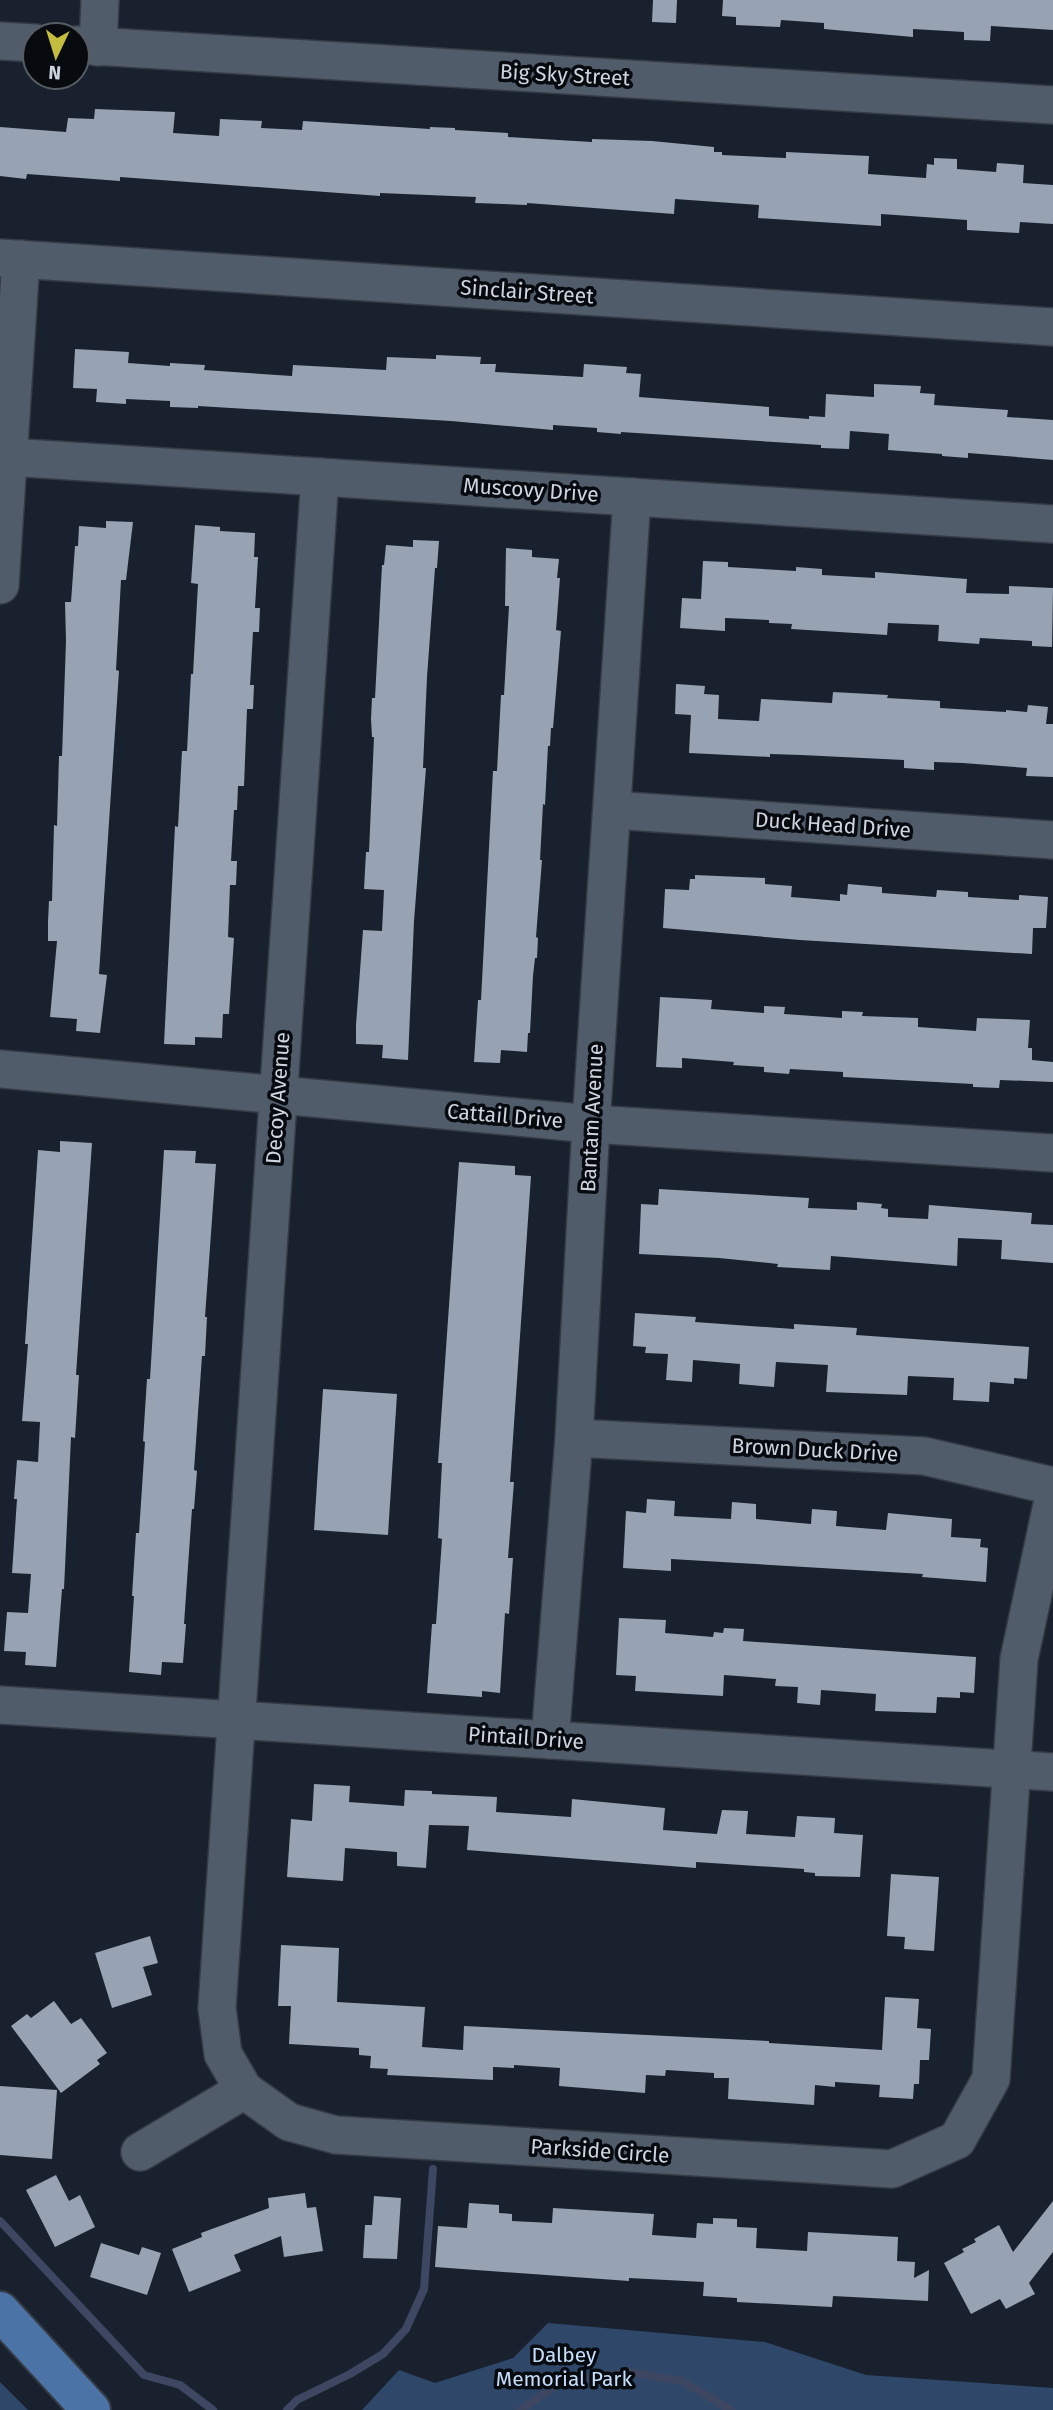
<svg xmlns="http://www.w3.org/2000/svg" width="1053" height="2410" font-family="'Fira Sans',sans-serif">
<rect width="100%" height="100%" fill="#18212d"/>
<g fill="#2f4869">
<path d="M548 2323 765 2342 866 2375 1053 2388V2410H362L399 2370 435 2383 513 2358Z"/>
<path d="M0 2382 28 2410H0Z"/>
</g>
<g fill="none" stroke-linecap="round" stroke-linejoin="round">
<g stroke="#3e4761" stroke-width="8">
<path d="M0 2221 144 2375 180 2385 213 2410"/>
<path d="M287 2410 297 2400 350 2374 383 2354 406 2329 424 2289 433 2169"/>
<path d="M520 2410 565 2380 629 2372 682 2381 731 2410"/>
</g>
</g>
<g fill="#97a2b2">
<path d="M653 0H677L676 23 652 22Z"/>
<path d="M723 0H1053V30L991 26 990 41 964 40V32L913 29V37L824 29V23L781 20 780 27 736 25V17L722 16Z"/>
<path d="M95 109 175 112 173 133 219 136 220 119 262 121 261 128 302 130 303 121 430 129V127L455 128V130L508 133V137L592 142V139L652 141 714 147V152H722V155L786 158V152L869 156 868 174 926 178 927 164 934 165V158L957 159V169L996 172 997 163 1024 165 1023 183 1053 185V224L1020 222 1019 233 967 230V220L881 214V226L758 218 759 205 675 199 674 214 527 203V205L475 203 476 197 380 193V196L120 177V181L27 174 26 179 0 176V127L66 132 68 118 94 119Z"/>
<path d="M75 349 129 352 128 363 170 366V363L205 365 204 370 292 376 293 365 386 370 387 357 436 359V355L481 357 480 364H496L495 372 583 377 584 364 627 367 626 373 641 374 639 397 769 407V416L809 419V416L825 417 826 394 874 397V384L921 386 920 393 935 394 934 405 1008 410 1007 417 1053 420V460L968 453V458L942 456V454L888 450 889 434 850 431 849 449 821 448V445L621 432V434L597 432V428L553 425V430L451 421 198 406V408L170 407V401L126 399V404L96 402 97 389 73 388Z"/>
<path d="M106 521 133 522 126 580H121L116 670 119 671 99 974 107 975 100 1033 76 1031 77 1019 50 1017 57 941H48V922L49 901H52L54 825 57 826 59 756H62L66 641 65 602H71L75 546H78L79 526 106 528Z"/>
<path d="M195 525 220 527V531L255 533 254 557H258L255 608H260L259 632H253L250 685H254L253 709H247L244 786H238L237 810H234L231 861H237L236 885H230L228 937 234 938 229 1014H223L222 1038 195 1037V1045L164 1044 175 826 178 827 182 751H187L191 674H193L198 584 191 583Z"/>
<path d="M413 540 439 541 437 568H435L427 677 423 768H426L414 921 408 1060 382 1058 383 1045 356 1044V1025L363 930 382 931 384 890 364 889 366 852H369L374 737H372L371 719 372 698H375L382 565H384L386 545 413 547Z"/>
<path d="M506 548 532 550V557L559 559 557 578H560L556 630 561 631 553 728H551L550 746H548L545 805 543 804 540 860H542L536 937 538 938 537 958H535L533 976 530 1033H528L527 1052 501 1050 500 1063 474 1062 478 1000H481L493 771H497L501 695H504L509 606H505Z"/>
<path d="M703 561 728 562V567L796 571V567L822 569V575L875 578V572L967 579 966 593 1009 594V586L1053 588 1052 647 1032 646V641L980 638 979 644 938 641 939 625 888 623 887 635 791 629 792 624 769 623V620L725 618V631L680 628 682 598 701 599Z"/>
<path d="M676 684 705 686 704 694 719 695 718 719 759 721 761 699 832 703 833 692 888 695 887 698 940 701V708L1006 712V710L1027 712 1028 705 1048 707 1046 724H1053V777L1026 776 1027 768 963 763 934 762V770L904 768V760L801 755 770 754V757L689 753 691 715 675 714Z"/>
<path d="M695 875 765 878V884L792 886 791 897 840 901V894L847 895 848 884 882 887V893L936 897 937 890 968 892V897L1019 900V895L1048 897 1046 928H1033L1032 954 800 940 663 928 665 889 689 890 690 879H695Z"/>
<path d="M660 997 712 1000 711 1009 764 1013V1006L785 1007 784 1014 842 1018V1011L863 1012 862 1016 918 1018V1027L976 1031 977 1018 1030 1020 1028 1048H1032V1060L1053 1062V1082L1000 1080 999 1088 973 1087V1084L843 1077V1072L790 1069 789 1074 764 1072V1067L733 1065 734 1062 682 1058V1068L656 1067Z"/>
<path d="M60 1141 92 1143 76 1375H79L75 1438 71 1437 64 1589H62L56 1667 25 1665 26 1652 4 1651 7 1612 28 1613 31 1574 12 1573 17 1499H14L17 1460 38 1462 40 1422 22 1421 28 1344H25L38 1150 60 1152Z"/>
<path d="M164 1150 196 1151 195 1163 216 1164 205 1317H207L205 1356H202L194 1470 197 1471 194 1509H192L184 1624H186L183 1663 162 1662 161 1675 129 1672 134 1596H132L136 1533H139L145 1442 143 1441 147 1379H150Z"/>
<path d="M459 1162 515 1166V1175L531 1176 510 1482H514L508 1558H513L509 1614 505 1613 500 1693 482 1691V1697L427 1693 432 1624H436L442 1539 438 1538 442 1463H438Z"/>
<path d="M659 1189 809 1198 808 1208 857 1210V1202L882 1204 881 1208 888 1209V1217L928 1219 929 1205 1032 1213 1031 1224 1053 1225V1263L1001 1259 1002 1240 958 1238 957 1266 831 1256 830 1270 777 1267 778 1264 719 1258 639 1254 641 1204 658 1205Z"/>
<path d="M635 1313 696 1317 695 1322 794 1329V1324L857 1328 856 1335 1029 1347 1027 1379 1014 1378V1384L990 1382 989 1402 953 1400 954 1378 908 1376 907 1395 826 1392 828 1365 776 1362 774 1387 739 1384 740 1364 693 1360 692 1382 666 1380 668 1354 645 1353 646 1347 633 1346Z"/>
<path d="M323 1389 397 1394 388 1535 314 1530Z"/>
<path d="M647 1499 675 1501 674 1516 731 1519 732 1502 756 1504V1519L811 1524 812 1509 837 1511 836 1526 886 1530 888 1513 952 1519 951 1537 981 1539 980 1547 988 1548 986 1582 922 1577 923 1574 671 1559V1571L623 1568 626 1511 646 1513Z"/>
<path d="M619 1618 666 1620 665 1633 713 1637 714 1632 723 1633 724 1628 744 1629 743 1641 976 1657 974 1693 960 1692V1698L937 1697 936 1713 875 1711 876 1694 821 1690 820 1705 797 1703 798 1687 775 1686 776 1679 724 1675 723 1696 635 1691 636 1676 616 1675Z"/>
<path d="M314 1784 350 1786 349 1802 404 1806 405 1790 432 1791V1794L497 1797 496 1812 571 1817 572 1799 665 1808 663 1830 717 1834 722 1810 748 1811 746 1834 795 1837 797 1816 835 1818 834 1833 863 1835 860 1877 815 1876V1873L804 1872V1869L696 1862V1868L467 1850 469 1826 429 1825 426 1868 397 1866V1852L345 1848 343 1881 287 1877 291 1819 312 1821Z"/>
<path d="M891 1874 939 1877 934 1951 904 1949 905 1937 887 1936Z"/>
<path d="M150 1936 158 1963 143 1967 152 1995 112 2008 95 1953Z"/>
<path d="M281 1945 339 1948 337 2002 425 2007 422 2047 463 2050 464 2026 769 2041V2043L882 2050 885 1997 919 1999 917 2028 931 2029 929 2060H920L919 2084H914L913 2099 879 2097 880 2085 835 2082V2087L815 2085 814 2105 728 2099 729 2078H714V2073L666 2070 665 2076 646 2075 645 2093 559 2086 560 2068 514 2065V2068L493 2067V2080L387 2075 388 2069 370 2068 371 2056 359 2055V2048L289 2044 291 2006H278Z"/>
<path d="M54 2001 71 2024 81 2018 107 2053 97 2060 100 2064 61 2093 11 2026 27 2014 31 2018Z"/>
<path d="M0 2086 57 2090 52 2159 0 2155Z"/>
<path d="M56 2175 69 2201 80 2195 95 2227 55 2247 26 2190Z"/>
<path d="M305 2193 307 2208 316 2207 323 2251 284 2257 281 2236 234 2255 241 2271 189 2292 172 2249 202 2237 201 2233 269 2208 268 2198Z"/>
<path d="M374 2196 401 2198 397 2259 363 2258 365 2225H372Z"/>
<path d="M1053 2201V2252L1029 2283 1035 2294 1006 2309 1000 2299 971 2314 944 2263 964 2252 962 2249 976 2242 974 2239 999 2225 1013 2252Z"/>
<path d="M469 2203 499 2205V2213L512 2214V2221L552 2223 553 2208 654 2214 652 2235 696 2238 697 2223 713 2224V2218L737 2219V2227L757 2228 756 2248 807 2251 808 2232 898 2237 897 2261 915 2262 914 2278 929 2270 928 2301 833 2296 832 2307 737 2302V2298L703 2296 704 2282 629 2278V2281L435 2267 438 2226 467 2228Z"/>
<path d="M101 2243 139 2255 142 2247 161 2253 147 2295 90 2277Z"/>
</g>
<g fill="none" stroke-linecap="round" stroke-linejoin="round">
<defs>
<g id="minor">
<path d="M0 41 35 43"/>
<path d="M77 45 1053 105"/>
<path d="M98 47 100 0"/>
<path d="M0 258 1053 327"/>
<path d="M8 457 1053 524"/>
<path d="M320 477 217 2008 223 2054 244 2090 289 2122 336 2135 892 2169 957 2140 991 2079 1019 1659 1053 1500"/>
<path d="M0 585 21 259"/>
<path d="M612 810 1053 840"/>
<path d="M0 1069 591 1124 1053 1153"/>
<path d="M574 1438 924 1456 1053 1486"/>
<path d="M0 1705 1053 1772"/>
<path d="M550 1740 574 1438 591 1124 632 497"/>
<path d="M140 2152 244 2090"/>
</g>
<path id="major" d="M0 2311 91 2410"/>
</defs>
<use href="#minor" stroke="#353b45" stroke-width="40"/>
<use href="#major" stroke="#353b45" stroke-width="42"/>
<use href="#minor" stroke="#515c6a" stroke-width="37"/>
<use href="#major" stroke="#4c73a6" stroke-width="38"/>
</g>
<g text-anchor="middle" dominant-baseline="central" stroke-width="7" stroke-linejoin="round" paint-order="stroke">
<g font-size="21" fill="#cfd5de" stroke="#070b10">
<text transform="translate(565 75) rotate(3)">Big Sky Street</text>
<text transform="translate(527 292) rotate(4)">Sinclair Street</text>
<text transform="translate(531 490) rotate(4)">Muscovy Drive</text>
<text transform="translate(833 825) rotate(4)">Duck Head Drive</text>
<text transform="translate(278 1098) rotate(-86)">Decoy Avenue</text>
<text transform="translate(505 1116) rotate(5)">Cattail Drive</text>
<text transform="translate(592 1118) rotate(-87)">Bantam Avenue</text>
<text transform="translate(815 1450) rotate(3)">Brown Duck Drive</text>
<text transform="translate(526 1738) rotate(4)">Pintail Drive</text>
<text transform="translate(600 2151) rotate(4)">Parkside Circle</text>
</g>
<g font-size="21" fill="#c7ddfc" stroke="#070b10">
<text x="564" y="2355">Dalbey<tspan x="564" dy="24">Memorial Park</tspan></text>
</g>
</g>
<g transform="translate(56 56) rotate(184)"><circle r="33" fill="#070b10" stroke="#575c62" stroke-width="2"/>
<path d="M0-5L12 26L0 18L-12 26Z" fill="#c4bc3e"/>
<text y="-10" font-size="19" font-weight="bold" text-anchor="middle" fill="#cfd5de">N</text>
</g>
</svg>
